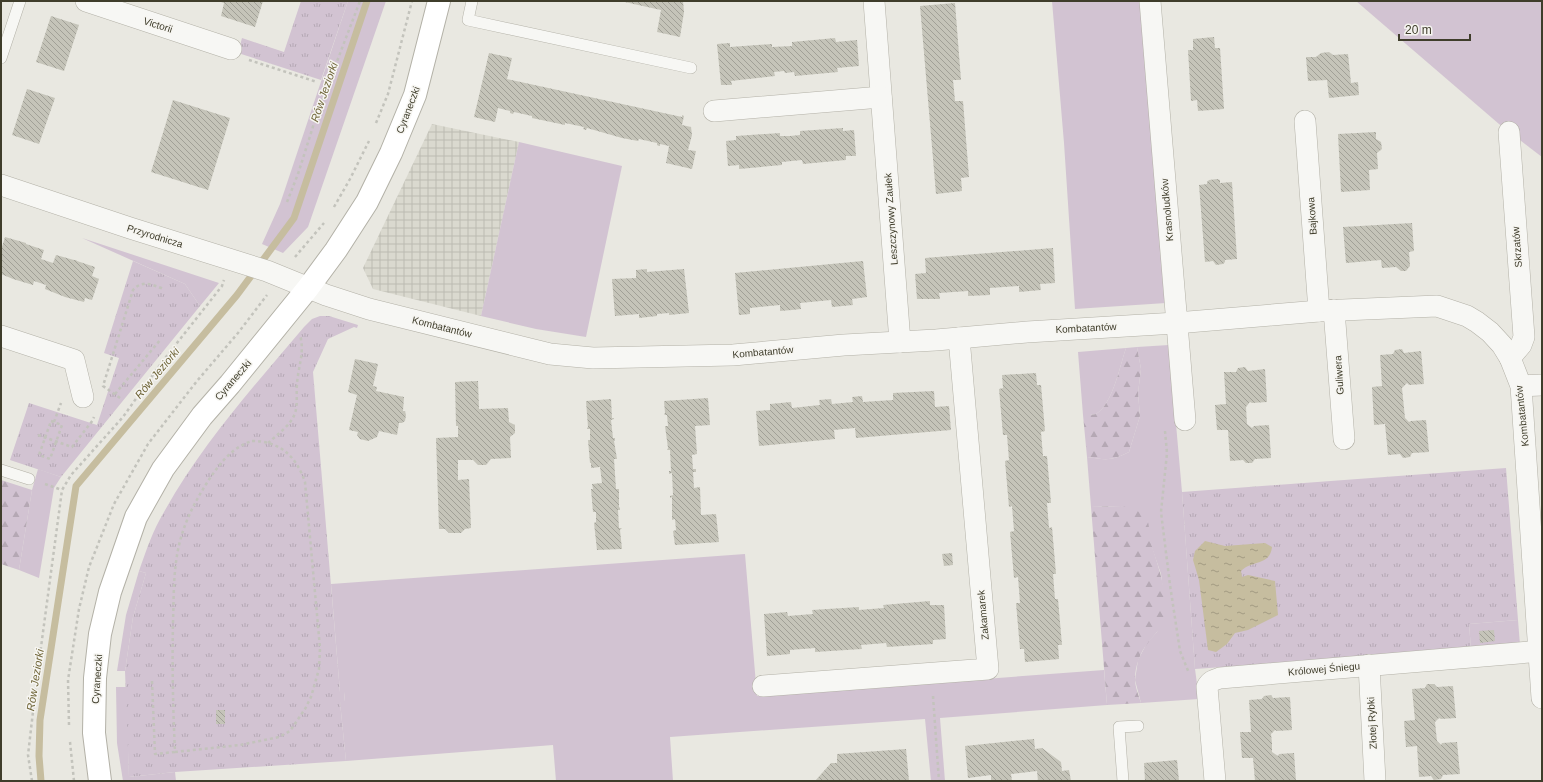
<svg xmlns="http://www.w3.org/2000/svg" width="1543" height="782" font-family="Helvetica,sans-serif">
<defs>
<pattern id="industrial-grid" width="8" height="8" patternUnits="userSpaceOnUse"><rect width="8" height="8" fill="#dad9cf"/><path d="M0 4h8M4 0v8" fill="none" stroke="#bcbbb2"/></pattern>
<pattern id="forest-firs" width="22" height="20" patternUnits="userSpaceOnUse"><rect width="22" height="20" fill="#d2c3d2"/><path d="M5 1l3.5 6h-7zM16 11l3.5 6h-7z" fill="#b5a8b4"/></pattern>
<pattern id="park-tufts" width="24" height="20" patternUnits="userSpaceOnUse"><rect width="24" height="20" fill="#d2c3d2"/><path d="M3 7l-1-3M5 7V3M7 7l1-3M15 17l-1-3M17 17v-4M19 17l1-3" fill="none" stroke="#b5a8b4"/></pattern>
<pattern id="water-ripples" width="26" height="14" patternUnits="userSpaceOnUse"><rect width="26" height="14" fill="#c6bd9f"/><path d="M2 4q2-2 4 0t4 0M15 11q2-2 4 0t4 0" fill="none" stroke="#a29b82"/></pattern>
<pattern id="building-back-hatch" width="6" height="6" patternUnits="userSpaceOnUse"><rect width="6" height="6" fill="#c5c4b9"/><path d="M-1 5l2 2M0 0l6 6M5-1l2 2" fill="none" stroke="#a1a097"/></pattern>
</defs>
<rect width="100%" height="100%" fill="#e9e8e1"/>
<path fill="url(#industrial-grid)" d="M432 124 519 142 481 316 373 289 363 268Z"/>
<g fill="#d2c3d2">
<path d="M348 1H386L308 227 283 253 262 244 280 204Z"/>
<path d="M1052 1H1140L1166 303 1075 309 1064 143Z"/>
<path d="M1356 1H1542V157L1499 124Z"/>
<path d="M519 142 622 166 586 337 536 329 481 316Z"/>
<path d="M82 238 219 283 200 306 185 284Z"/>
<path d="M1169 345 1182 492 1195 669 1199 699 1141 703 1135 680 1138 660 1147 643 1157 632 1165 607 1161 574 1149 539 1148 522 1121 506 1091 507 1087 457C1106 460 1112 461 1129 452L1140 416 1138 393 1141 369 1137 347Z"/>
<path d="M1126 348C1120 365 1113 404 1096 414 1093 415 1087 415 1083 415L1078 352Z"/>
<path d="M38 469 61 477 54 488 39 578 19 570 32 490Z"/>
<path d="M745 554 757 696 1104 670 1107 705 940 718 945 781H931L925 719 670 737 673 781H556L553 745 346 761 340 702 345 701 344 692H340L331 584Z"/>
<path d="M139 571 146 573 133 617 125 671H117L126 615Z"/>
<path d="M1518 620 1520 645 1471 649 1469 624Z"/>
<path d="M116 687H127L129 777 175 772 176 781H123L117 743Z"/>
</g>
<g fill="url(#forest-firs)">
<path d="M1137 347 1141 369 1138 393 1140 416 1129 452C1112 461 1106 460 1087 457L1083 415C1087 415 1093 415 1096 414 1113 404 1120 365 1126 348Z"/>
<path d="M1 480 32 490 19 570 1 564Z"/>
<path d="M1121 506C1131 508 1144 511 1148 522 1150 528 1148 535 1150 540 1157 563 1170 597 1164 620 1161 629 1153 636 1148 643 1140 652 1135 667 1135 679 1135 687 1139 696 1141 703L1107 705 1091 507Z"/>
</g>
<g fill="url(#park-tufts)">
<path d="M301 1H348L321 80 238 53 242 38 284 52Z"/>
<path d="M133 261 185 284 200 306 61 477 10 460 29 403 97 425 119 358 104 353Z"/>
<path d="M320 316H329L358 325 357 328 354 327 328 339 313 372 340 692H344L345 702H340L346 761 175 772 129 777 125 671 133 617 146 573 139 571C146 551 153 530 164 512 202 444 254 386 304 327L312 319Z"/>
<path d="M1506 468 1518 620 1469 624 1471 649 1195 669 1182 492Z"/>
</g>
<path fill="url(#water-ripples)" d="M1205 541 1225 546 1265 543 1272 547C1270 566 1252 560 1241 571L1242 577 1248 575 1275 581 1278 615 1248 630 1235 633 1227 644 1216 652 1208 650 1199 580 1193 560 1195 551Z"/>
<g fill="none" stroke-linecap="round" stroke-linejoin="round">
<path stroke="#c6bd9f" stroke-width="7" d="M41 781 39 756 40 720 76 486 237 295 294 218 367 1"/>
</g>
<g fill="url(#building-back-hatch)">
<path d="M222 1H263L255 27 221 16 224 3 221 2Z"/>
<path d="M620 1H683L684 12 680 37 657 32 661 10Z"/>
<path d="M955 3 961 80H953L954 90 955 101H963L969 177 961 178 962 191 936 194 920 6Z"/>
<path d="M51 16 79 25 64 71 36 62Z"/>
<path d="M1214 37 1215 48H1220L1224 109 1198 111 1197 100 1191 101 1188 50H1193V39Z"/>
<path d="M835 38 836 42 857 40 859 66 837 68 838 72 795 76 794 72 785 73 784 71 774 72 775 76 731 81 732 85H721L717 44 730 43V47L772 44V47L792 46V42Z"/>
<path d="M1329 52 1333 55 1348 54 1351 83 1358 82 1359 95 1329 98 1327 80 1308 81 1306 57H1316L1321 53Z"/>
<path d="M489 53 512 58 507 79 682 117V115L684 116 682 125 691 127 692 135 688 150 696 151 692 169 666 163 669 146 660 144V146H659L657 145V143L639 139 638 141 622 138 587 128 586 130 583 129 584 127 565 123V125L532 118V116L514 112 513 114 510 113V111L498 108 495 122 474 117Z"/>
<path d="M27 89 55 98 39 144 12 135Z"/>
<path d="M173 100 230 118 208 190 151 172Z"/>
<path d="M843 128V131L854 130 856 156H846V160L803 164 802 160 782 162V165L739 169V165L728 166 726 141 736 140V136L780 133V136H790L800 135V131Z"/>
<path d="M1376 132V139L1381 142 1382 149 1377 153 1378 169 1369 170 1370 190 1341 192 1338 134Z"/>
<path d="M1217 179 1220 180V183L1232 182 1237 259 1225 260V262L1223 264 1216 265 1213 261 1205 262 1199 185 1207 184V182L1209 180Z"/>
<path d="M1412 223 1414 251 1409 252 1410 266 1406 271H1401L1396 267 1382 268 1381 260 1346 263 1343 227Z"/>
<path d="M5 237 26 243V244L44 250 41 259 53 263 56 255 74 260H76L77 261 95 267 92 276 99 279 92 300 85 298 84 302 65 297 45 289 46 285 34 281 33 285 13 279 1 274V246L2 247Z"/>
<path d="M1053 248 1055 283 1040 284 1041 290 1019 292V286L990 288V295L968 296V291L939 293 940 299H917L915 274 926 273 925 258Z"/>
<path d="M863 261 867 297 852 299 853 305 832 307 831 300 800 303 801 309 792 310 780 311V305L750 308V314L739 315 735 273Z"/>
<path d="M647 269V272L684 269 689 313 669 315V313L657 314V316L639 318V314L615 316 612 279 636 278V270Z"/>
<path d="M1402 349 1404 353 1421 351 1424 384 1409 385 1407 383 1402 388 1405 418 1409 422 1411 421 1426 420 1429 452 1412 453 1410 457 1403 458 1400 454 1388 455 1385 424 1374 425 1372 387 1382 386 1380 355 1393 354 1395 350Z"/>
<path d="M355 359 378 364 373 386 377 387 376 391 404 397 403 411H405L406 415 405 421 402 423H399L397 435 379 431 377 437 368 441 360 439 357 435 358 432 349 430 357 395 348 392Z"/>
<path d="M1245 367 1248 371 1265 369 1267 402 1252 403 1250 402 1246 407 1247 424 1252 428 1254 426 1269 425 1271 458 1255 459 1252 463H1246L1243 460 1230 461 1228 430H1217L1215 405 1226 404 1224 372H1236L1238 368Z"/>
<path d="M1036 373 1037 385H1041L1045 431 1041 432 1043 456H1047L1051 503H1047L1049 528 1052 527 1056 574H1053L1055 599H1058L1062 645H1058L1059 659 1025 662 1024 649H1020L1016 603H1020L1018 577 1014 578 1010 532 1014 531 1012 506 1009 507 1005 461 1009 460 1007 435H1003L999 389 1003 388 1002 375Z"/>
<path d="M478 381 479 409 508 408 509 422 515 425V433L510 437 511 458 491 459 486 465H478L473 460H458V480L469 479 471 528 465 529 461 533H449L445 529H439L436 438 458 437V426H456L455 382Z"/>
<path d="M934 391 935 407 949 406 951 430 856 438 855 428 844 429 834 430 835 439 759 446 756 411 770 410V404L791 402 792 408 820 405 819 400 831 399 832 404 853 402 852 397 862 396 863 402 893 400V393Z"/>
<path d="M708 398 710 425 695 426 697 454 692 455 693 469H696V472H693L694 488 700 487 701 515 716 514 719 542 675 545 673 531 676 530 675 519 672 520V497L670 498V496L673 495 672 473 669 474V471H671L670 450H667L668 448 665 426H668L667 415H665L664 414 665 413 664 401Z"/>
<path d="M611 399 612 418H614V419L611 420 613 438H615V440L614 441 617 459H614L616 489H619V508L620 507V510H618L619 528H622L620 530 622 549 597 550 594 523 596 522V512H593L591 489H593L592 484 602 483 600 467 591 468V463H590L588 440H590V429H587V428L588 427 586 401Z"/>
<path d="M952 553 953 565 944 566 942 554Z"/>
<path d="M930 601V605H944L946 639 933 640V644L887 647 886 643 861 645 862 649 815 652V648L790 650V654L767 656 764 614 787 612 788 616 800 615 813 614 812 610 859 607V610L871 609 884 608 883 605Z"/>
<path d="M1494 630 1495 641 1480 643 1479 631Z"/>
<path d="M1427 684H1434L1437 687 1453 686 1456 718 1441 719 1439 718 1435 722 1437 741 1441 745 1442 743 1457 742 1460 774 1443 775 1441 779 1434 780 1431 776 1419 777 1417 746 1406 747 1404 721 1415 720 1412 689 1425 688Z"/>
<path d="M1271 695 1273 698 1290 697 1292 730 1277 731 1275 730 1271 734 1272 743V752L1278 756 1279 754 1294 753 1296 781H1255L1253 758H1242L1240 732H1251L1249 700 1262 699 1264 696Z"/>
<rect x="216" y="710" width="9" height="14"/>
<path d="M1034 739 1035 749 1042 748 1061 762 1062 771 1069 770 1071 781H1038L1037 771 1011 774 1012 781H991V775L968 778 965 746Z"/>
<path d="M906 749 909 781H815L831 763H837V754Z"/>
<path d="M1177 760 1179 781H1145L1144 763Z"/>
</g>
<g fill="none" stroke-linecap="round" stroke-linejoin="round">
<defs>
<g id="lane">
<path d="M472 1 468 20 691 68"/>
<path d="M1 58 20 1"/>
<path d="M1 470 29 479"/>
<path d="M1123 781 1119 727 1138 726"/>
</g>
<g id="street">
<path d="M86 1 231 49"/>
<path d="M874 1 900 342"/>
<path d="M1150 1 1185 420"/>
<path d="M714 111 881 97"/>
<path d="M1305 121 1319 311"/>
<path d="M1509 132 1524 337 1521 345 1510 358"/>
<path d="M1 185 130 228 267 271 326 295 369 309 550 354 593 358 733 355 844 345 936 340 1027 332 1176 323 1319 311 1437 306 1467 316 1477 322 1490 332 1502 345 1510 358 1521 386 1542 698"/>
<path d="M1334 310 1344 439"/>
<path d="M1 336 74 360 83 397"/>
<path d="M1521 386 1542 385"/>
<path d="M1369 665 1375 781"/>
<path d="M763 686 988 669 959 338"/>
<path d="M1215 781 1207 687C1210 681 1214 680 1220 678L1542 651"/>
</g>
<path id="secondary" d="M100 781 94 733 95 678 100 634 110 592 136 517 163 469 202 416 230 384 308 288 336 250 367 202 391 153 415 95 439 1"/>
</defs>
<use href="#lane" stroke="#b3b1a7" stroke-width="12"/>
<use href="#street" stroke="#b3b1a7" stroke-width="22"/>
<use href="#secondary" stroke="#b3b1a7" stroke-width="24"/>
<g stroke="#c3c3bc" stroke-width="2.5" stroke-dasharray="3 3" stroke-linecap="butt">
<path d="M249 60 317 82"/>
<path d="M376 123 388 94 412 1"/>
<path d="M287 202 298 174 317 114 360 1"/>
<path d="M334 207 350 179 369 141"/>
<path d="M295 257 324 223"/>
<path d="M115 394 161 339"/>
<path d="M120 398 103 386 133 290C143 279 152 285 164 289"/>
<path d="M51 421 62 425 50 459 39 455Z"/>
<path d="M54 422 61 403"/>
<path d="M1165 431 1167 453 1161 512 1170 585 1180 651 1189 673"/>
<path d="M38 435 72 447 93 420 94 417"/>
<path d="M252 441C280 441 296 456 305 482L320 648 319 669 311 697 305 709 290 731 279 737 240 745 175 752C173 709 172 666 173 622 174 595 173 568 180 541 186 518 197 498 210 478 221 462 233 447 252 441Z"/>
<path d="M268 443C278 434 291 425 295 413 298 404 296 394 297 384 298 367 305 352 300 335"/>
<path d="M45 484 62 490"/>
<path d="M152 681 155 754 175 752"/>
<path d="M933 696 939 781"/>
<path d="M69 725 68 680 79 609 89 567 114 504 148 444 197 381 238 333 267 295"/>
<path d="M70 742 74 781"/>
<path d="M32 781 28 755 37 677 62 490 71 475 123 417 162 362 222 286 224 280"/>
</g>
<use href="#lane" stroke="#f7f7f4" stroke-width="11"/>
<use href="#street" stroke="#f7f7f4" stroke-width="21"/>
<use href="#secondary" stroke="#fff" stroke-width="22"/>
</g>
<g text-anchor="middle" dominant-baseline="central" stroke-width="3" stroke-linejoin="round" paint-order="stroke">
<g font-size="10" fill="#3f3d2b" stroke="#f6f5f1">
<text transform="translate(158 25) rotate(18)">Victorii</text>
<text transform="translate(408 110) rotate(-69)">Cyraneczki</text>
<text transform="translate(1167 210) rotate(-95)">Krasnoludków</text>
<text transform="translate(1312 216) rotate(-94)">Bajkowa</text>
<text transform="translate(891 219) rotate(-94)">Leszczynowy Zaułek</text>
<text transform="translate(155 236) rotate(17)">Przyrodnicza</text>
<text transform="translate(1517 247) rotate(-94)">Skrzatów</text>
<text transform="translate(442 327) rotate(14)">Kombatantów</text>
<text transform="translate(1086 328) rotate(-3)">Kombatantów</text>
<text transform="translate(763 352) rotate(-5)">Kombatantów</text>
<text transform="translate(1339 375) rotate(-94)">Guliwera</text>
<text transform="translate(233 380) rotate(-49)">Cyraneczki</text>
<text transform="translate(1522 416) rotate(-96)">Kombatantów</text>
<text transform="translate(983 615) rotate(-95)">Zakamarek</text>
<text transform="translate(1324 669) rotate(-5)">Królowej Śniegu</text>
<text transform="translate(97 679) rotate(-86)">Cyraneczki</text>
<text transform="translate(1372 723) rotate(-93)">Złotej Rybki</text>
</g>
<g font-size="11" font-style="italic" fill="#6f6538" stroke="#f6f5f1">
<text transform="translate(324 92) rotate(-71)">Rów Jeziorki</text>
<text transform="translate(157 373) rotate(-50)">Rów Jeziorki</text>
<text transform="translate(35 680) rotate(-81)">Rów Jeziorki</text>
</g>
</g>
<rect width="1543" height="782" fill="none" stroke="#3f3d2b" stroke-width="4"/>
<path d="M1399 34v6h71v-6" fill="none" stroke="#3f3d2b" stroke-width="2"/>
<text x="1405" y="34" font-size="12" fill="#3f3d2b" stroke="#f6f5f1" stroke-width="3" paint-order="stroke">20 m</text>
</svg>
